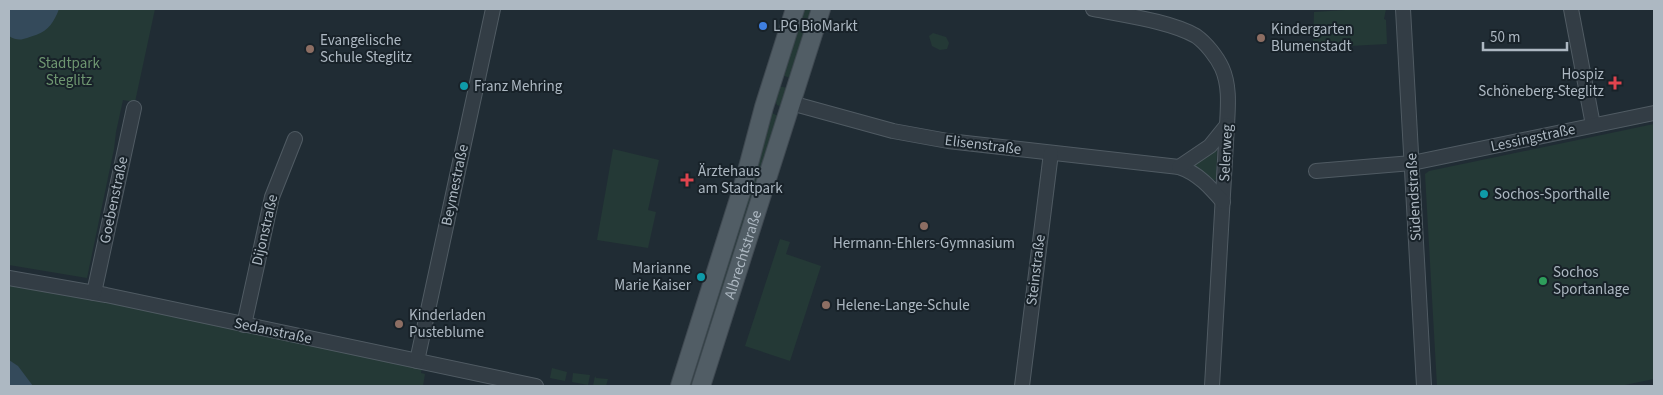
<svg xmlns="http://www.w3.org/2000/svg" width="1663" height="395" font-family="'Source Sans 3',sans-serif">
<rect width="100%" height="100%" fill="#202c34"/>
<g fill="#243936">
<path d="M9 9H155L135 102 123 100 116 132 114 149 87 278 9 265Z"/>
<path d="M804 9H812L790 78 782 75Z"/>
<path d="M1361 9H1386L1384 19 1386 20 1387 44 1313 48 1314 12Z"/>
<path d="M933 33 946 37 949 43 947 49 940 50 932 46 929 36Z"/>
<path d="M779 86 787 88 780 106 777 105 775 100Z"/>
<path d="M772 113 778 116 693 386H688Z"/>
<path d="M1654 124V379L1620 386H1437L1425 174 1429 171Z"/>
<path d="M1215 147 1217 149 1216 179 1213 181 1192 165Z"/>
<path d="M613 149 659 160 648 210 656 212 648 248 597 240Z"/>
<path d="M780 239 790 242 786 254 821 266 790 361 745 346Z"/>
<path d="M9 286 52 293 53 291 422 368 421 373 425 374 423 386H9Z"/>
<path d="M552 368 567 372 565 381 550 378Z"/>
<path d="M573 373 590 375 588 385 572 382Z"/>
<path d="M595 376 596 378 608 379 606 386H593Z"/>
</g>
<g fill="#344a5b">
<path d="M9 9H59C54 22 49 30 36 35 25 38 20 43 9 36Z"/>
<path d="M9 360 18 366 33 386H9Z"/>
</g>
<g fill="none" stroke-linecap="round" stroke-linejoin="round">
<defs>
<g id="minor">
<path d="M1093 9C1122 15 1170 21 1196 36 1206 43 1217 57 1222 68 1230 86 1228 106 1227 125L1212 386"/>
<path d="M1403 9 1424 386"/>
<path d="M1571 9 1593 125"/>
<path d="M791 103 893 131 948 141 1179 167C1198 173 1211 188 1223 202"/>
<path d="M1179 167 1210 146 1227 125"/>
<path d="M1316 171 1412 163 1654 113"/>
<path d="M9 278 106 295 536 386"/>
<path d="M94 293 134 108"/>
<path d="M244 325 272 197 295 139"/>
<path d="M417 361 493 9"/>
<path d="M1022 386 1051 153"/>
</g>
<g id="major">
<path d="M680 386 743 186 764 107 795 9"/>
<path id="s1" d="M701 386 821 9"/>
</g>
</defs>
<use href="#minor" stroke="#505b63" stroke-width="16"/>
<use href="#major" stroke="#3f4951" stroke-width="20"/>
<use href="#minor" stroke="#333d45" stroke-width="14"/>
<use href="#major" stroke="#515d65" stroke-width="18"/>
</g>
<circle fill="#3f7fe0" stroke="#182229" stroke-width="2" cx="763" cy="26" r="5"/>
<g fill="#8d6e63" stroke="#182229" stroke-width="2">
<circle cx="1261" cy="38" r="5"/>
<circle cx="310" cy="49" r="5"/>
<circle cx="924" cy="226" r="5"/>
<circle cx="826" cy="305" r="5"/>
<circle cx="399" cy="324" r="5"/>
</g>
<g fill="#e0444e" stroke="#182229" stroke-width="2">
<path d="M1612.5 75.5h5v5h5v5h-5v5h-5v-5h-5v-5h5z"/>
<path d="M684.5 172.5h5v5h5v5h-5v5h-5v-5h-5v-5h5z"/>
</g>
<g fill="#0f9aa8" stroke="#182229" stroke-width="2">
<circle cx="464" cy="86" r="5"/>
<circle cx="1484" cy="194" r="5"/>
<circle cx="701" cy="277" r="5"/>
</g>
<circle fill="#2e9e5b" stroke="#182229" stroke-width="2" cx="1543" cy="281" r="5"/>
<g text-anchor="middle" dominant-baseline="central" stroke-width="4" stroke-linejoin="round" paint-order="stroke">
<g font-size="15" fill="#adb8c2" stroke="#182229" text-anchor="start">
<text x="773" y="26">LPG BioMarkt</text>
<text x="1271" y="29">Kindergarten<tspan x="1271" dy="17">Blumenstadt</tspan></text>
<text x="320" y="40">Evangelische<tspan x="320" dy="17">Schule Steglitz</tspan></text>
<text x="1604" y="74" text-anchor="end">Hospiz<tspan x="1604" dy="17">Schöneberg-Steglitz</tspan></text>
<text x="474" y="86">Franz Mehring</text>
<text x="698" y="171">Ärztehaus<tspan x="698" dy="17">am Stadtpark</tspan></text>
<text x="1494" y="194">Sochos-Sporthalle</text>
<text x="924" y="243" text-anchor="middle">Hermann-Ehlers-Gymnasium</text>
<text x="691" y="268" text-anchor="end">Marianne<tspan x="691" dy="17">Marie Kaiser</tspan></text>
<text x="1553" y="272">Sochos<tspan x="1553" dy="17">Sportanlage</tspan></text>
<text x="836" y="305">Helene-Lange-Schule</text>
<text x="409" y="315">Kinderladen<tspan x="409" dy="17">Pusteblume</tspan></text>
</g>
<g font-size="15" fill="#6e9670" stroke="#182229">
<text x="69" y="63">Stadtpark<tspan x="69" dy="17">Steglitz</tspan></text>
</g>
<g font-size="15" fill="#adb8c2" stroke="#182229">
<text transform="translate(1533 138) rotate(-12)">Lessingstraße</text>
<text transform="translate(983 145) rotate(7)">Elisenstraße</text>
<text transform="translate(1226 153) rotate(-87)">Selerweg</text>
<text transform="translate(455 185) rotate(-78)">Beymestraße</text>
<text transform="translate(1414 197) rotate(-93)">Südendstraße</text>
<text transform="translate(114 200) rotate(-78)">Goebenstraße</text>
<text transform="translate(265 230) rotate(-77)">Dijonstraße</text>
<text stroke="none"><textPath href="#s1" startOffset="138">Albrechtstraße</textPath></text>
<text transform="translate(1036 270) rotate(-83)">Steinstraße</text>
<text transform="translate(273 331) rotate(12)">Sedanstraße</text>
</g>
</g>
<rect width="1663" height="395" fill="none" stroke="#adb8c2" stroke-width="20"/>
<path d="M1483 42v8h84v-8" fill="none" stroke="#adb8c2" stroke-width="2.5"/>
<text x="1490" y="42" font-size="15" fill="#adb8c2" stroke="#182229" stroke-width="4" paint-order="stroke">50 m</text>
</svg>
